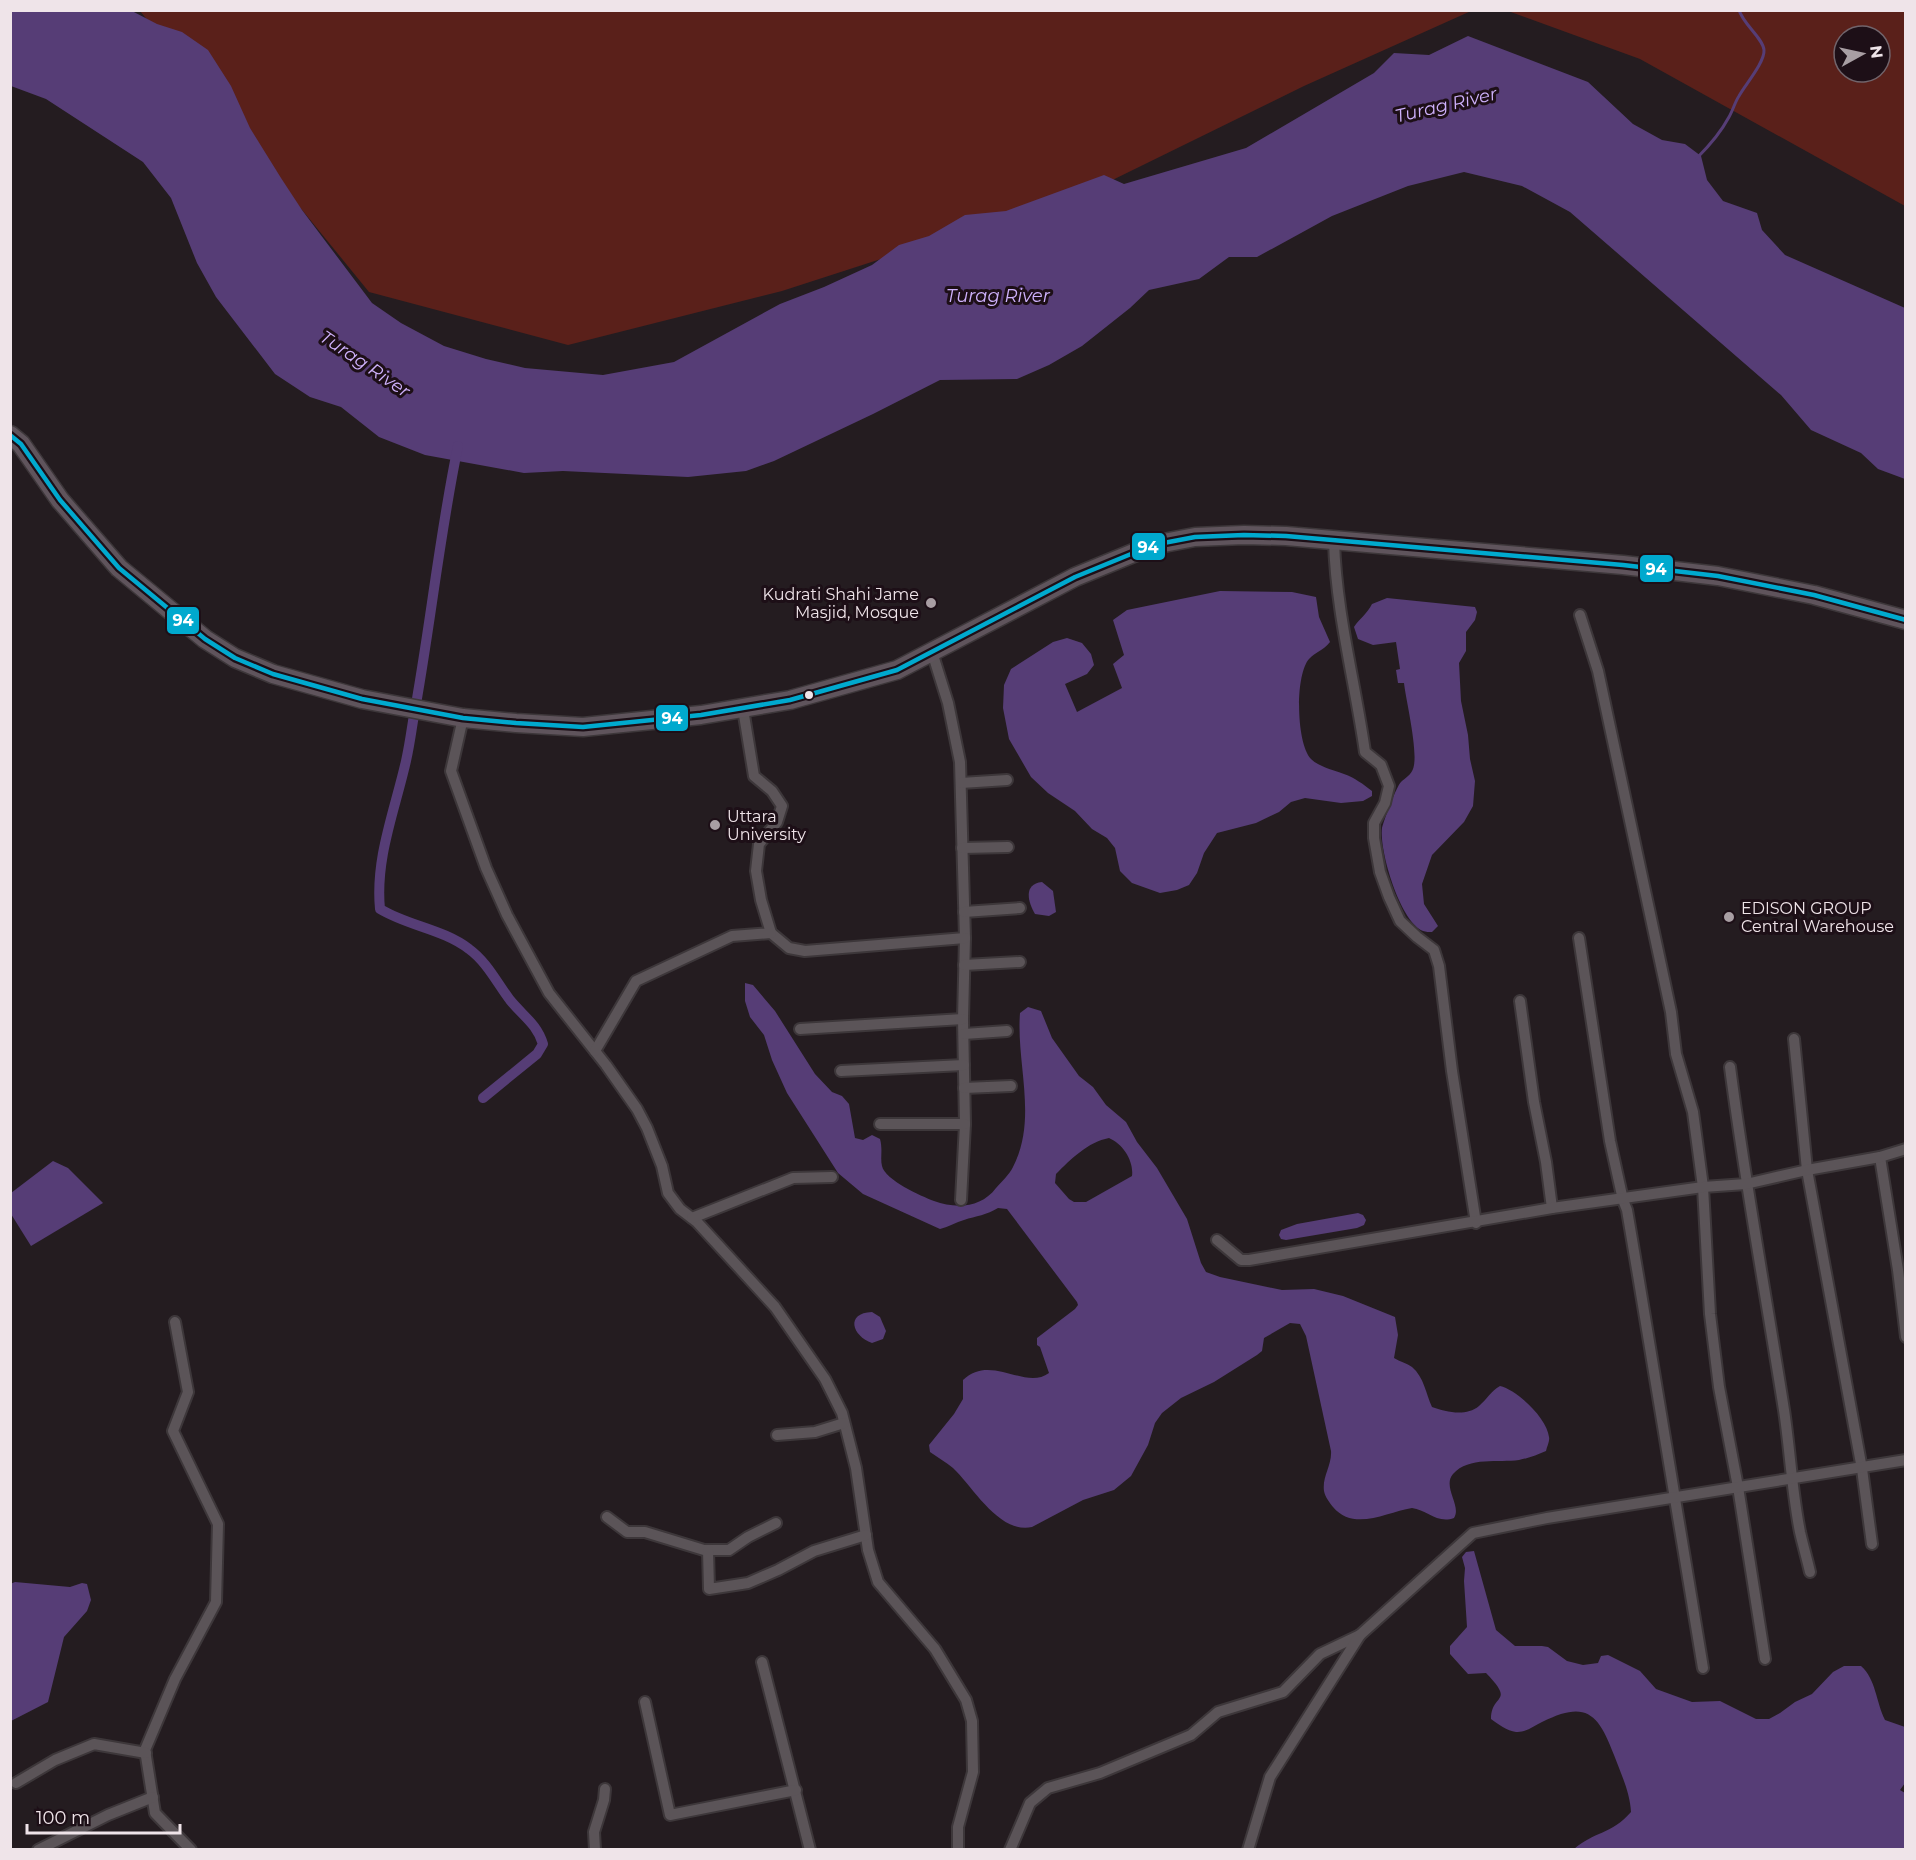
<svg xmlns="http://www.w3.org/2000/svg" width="1916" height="1860" font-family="Montserrat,sans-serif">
<rect width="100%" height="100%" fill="#241c20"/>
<g fill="#5a201a" fill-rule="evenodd">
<path d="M140 11H1471L1304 86 1088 192 782 291 568 345 369 292Z"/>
<path d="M1508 11H1905V206L1640 59ZM1844 36H1880V72H1844Z"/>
</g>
<g fill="#563d76" fill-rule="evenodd">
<path d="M10 11H132L157 24 182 32 208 50 231 86 250 128 281 178 302 210 372 303 401 323 444 346 486 359 525 368 603 375 674 362 780 304 824 287 872 265 899 245 929 236 965 215 1006 211 1104 175 1124 184 1246 148 1374 73 1394 53 1429 55 1468 36 1588 82 1633 124 1662 140 1685 144 1701 156 1707 180 1723 201 1757 213 1762 230 1785 255 1905 308V479L1878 469 1861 453 1811 430 1781 395 1570 212 1522 186 1464 172 1408 186 1332 216 1257 257H1229L1199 279 1149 290 1130 308 1082 346 1049 365 1017 379 940 380 873 414 774 461 746 471 688 477 563 471 524 473 425 455 379 437 341 407 310 397 275 374 216 297 197 263 171 198 143 162 46 99 11 86Z"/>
<path d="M1220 591 1292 592 1316 597 1319 617 1330 642C1323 651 1315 652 1309 659 1295 675 1296 743 1311 759 1319 767 1334 770 1344 774 1355 778 1363 784 1372 791V796L1363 801 1341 803 1305 798 1291 802 1279 812 1256 823 1217 833 1204 853 1197 873 1189 885 1177 890 1160 893 1132 883 1120 871 1115 848 1107 838 1092 829 1075 811 1048 793 1031 777 1009 739 1003 708 1004 685 1011 669 1053 642 1067 638 1082 643 1091 654 1094 665 1087 674 1065 684 1077 712 1122 688 1113 664 1124 655 1113 620 1127 610Z"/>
<path d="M1387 598 1475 607 1477 612 1475 620 1466 632V651L1459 663 1461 701 1468 735 1470 759 1475 781 1473 806 1464 822 1432 855 1422 884 1424 904 1438 926 1432 932C1429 932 1426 932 1423 931 1400 922 1379 850 1382 828 1384 820 1396 787 1401 782 1405 778 1411 775 1413 769 1419 753 1406 701 1404 683H1398L1396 670 1400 669 1396 642 1373 645 1358 639 1354 627C1360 618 1367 614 1372 604Z"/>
<path d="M1042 882 1053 891 1056 912 1049 916 1035 914C1028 902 1023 884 1042 882Z"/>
<path d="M745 983 753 985 775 1011 815 1074 832 1092 842 1096 849 1104 855 1138 863 1140 872 1135 880 1139C883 1150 880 1158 882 1166 885 1180 921 1196 934 1201 956 1209 981 1208 996 1188 1002 1181 1009 1175 1013 1167 1038 1118 1016 1064 1020 1013L1028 1007 1041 1011 1052 1038 1079 1076 1093 1087 1106 1105 1126 1122 1137 1142 1157 1168 1187 1219 1201 1263 1206 1272 1220 1277 1282 1290 1314 1289 1343 1296 1395 1317 1398 1335 1394 1358C1400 1362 1407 1363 1412 1367 1424 1377 1426 1394 1432 1407 1446 1412 1466 1417 1479 1406 1487 1399 1491 1391 1500 1386 1517 1390 1547 1418 1549 1437 1550 1441 1547 1446 1546 1451 1537 1455 1529 1458 1519 1460 1499 1463 1469 1456 1453 1474 1442 1487 1462 1506 1454 1518 1437 1524 1427 1510 1412 1508 1387 1512 1354 1532 1333 1507 1330 1503 1325 1497 1324 1491 1322 1477 1332 1465 1331 1451L1306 1336 1300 1324 1290 1323 1264 1338 1262 1351 1257 1355 1214 1382 1181 1398 1162 1413 1155 1423 1148 1445 1131 1476 1114 1490 1083 1500 1032 1527C999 1534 974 1488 953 1468 946 1462 937 1457 930 1452L929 1445 954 1414 963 1399V1380C991 1353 1025 1391 1049 1373L1040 1347 1037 1345V1338L1075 1309 1078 1305 1077 1302 1007 1209 998 1208C987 1215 976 1216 964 1220 956 1222 949 1227 940 1229L863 1194 838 1173 787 1093 772 1060 764 1035 750 1017 745 1001ZM1109 1138C1123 1144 1134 1161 1132 1176L1086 1202H1074L1069 1199 1055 1183 1056 1174C1071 1159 1088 1142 1109 1138Z"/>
<path d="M53 1161 68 1168 103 1203 31 1246 11 1214V1193Z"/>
<path d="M1358 1213 1363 1215 1366 1220 1364 1225 1357 1228 1286 1240 1281 1239 1279 1235 1281 1230 1297 1224Z"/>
<path d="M872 1312 880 1317 886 1331 883 1339 872 1343C852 1336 845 1313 872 1312Z"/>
<path d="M1474 1551 1496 1630 1515 1646H1542L1548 1647 1567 1661 1583 1665 1598 1663 1601 1656 1608 1655 1640 1671 1656 1689 1692 1702 1720 1701 1756 1719H1769L1780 1713 1795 1702 1812 1694 1833 1672 1844 1666H1861C1876 1679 1876 1702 1885 1720L1905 1727V1783L1900 1790 1905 1793V1849H1574C1593 1832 1612 1834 1631 1812 1630 1792 1621 1774 1614 1755 1598 1713 1586 1700 1542 1722 1534 1726 1525 1733 1516 1732 1507 1731 1498 1724 1491 1719 1491 1693 1516 1704 1486 1673L1468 1674 1450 1654V1646L1467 1627 1464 1581 1465 1568 1462 1557 1466 1552Z"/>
<path d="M15 1582 70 1587 82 1583 87 1584 91 1600 87 1611 64 1637 48 1702 11 1721 10 1584Z"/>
</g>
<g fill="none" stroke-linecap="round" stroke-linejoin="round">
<path stroke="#563d76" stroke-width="3" d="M1697 158C1709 146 1721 132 1729 117 1733 110 1735 102 1739 96 1745 85 1765 62 1764 50 1763 38 1743 24 1739 10"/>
<path stroke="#563d76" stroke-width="10" d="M458 446C439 537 430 630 413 721 411 734 409 748 406 761 395 810 375 858 380 909 408 926 443 929 469 949 487 962 497 983 510 1000 523 1016 537 1024 543 1044L537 1054 483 1098"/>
<defs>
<g id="minor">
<path d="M1334 541C1336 612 1355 682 1365 752L1381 765 1389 786 1385 803 1374 823V838L1380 872 1389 897 1400 921 1417 937 1434 950 1439 966 1452 1071 1476 1223"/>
<path d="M1580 615 1598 671 1671 1012 1676 1054 1693 1112 1703 1187 1710 1314 1719 1387 1738 1487 1765 1659"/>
<path d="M932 652 948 703 960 762 965 938 963 1019 965 1124 961 1200"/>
<path d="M463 718 451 771 486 868 507 915 549 993 606 1065 637 1109 647 1128 662 1166 668 1193 680 1209 697 1222 775 1307 825 1379 842 1413 856 1468 868 1550 878 1582 935 1649 966 1700 972 1721 973 1772 958 1827V1850"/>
<path d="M961 783 1007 780"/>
<path d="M962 848 1008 847"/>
<path d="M964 912 1020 908"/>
<path d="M771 933 789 948 805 951 965 938"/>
<path d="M1579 938 1610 1141 1623 1200 1627 1210 1638 1275 1703 1668"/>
<path d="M964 965 1020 962"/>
<path d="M1520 1001 1534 1102 1546 1162 1552 1208"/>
<path d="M800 1029 963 1019"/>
<path d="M964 1034 1007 1031"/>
<path d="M1794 1039 1807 1170 1862 1469 1872 1544"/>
<path d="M595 1051 636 981 732 936 771 933 761 900 756 871 759 844 777 822 782 806 772 791 754 776 743 709"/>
<path d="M1730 1067C1745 1182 1766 1296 1784 1410 1790 1450 1792 1492 1800 1532 1803 1545 1807 1559 1810 1572"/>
<path d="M841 1071 964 1065"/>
<path d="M964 1088 1011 1086"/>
<path d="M880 1124H965"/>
<path d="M1880 1157 1898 1270 1906 1337"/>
<path d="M692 1218 793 1178 832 1177"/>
<path d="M1217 1240 1241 1260H1249L1552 1208 1703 1187 1746 1184 1807 1170 1880 1157 1906 1149"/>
<path d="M175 1322 188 1392 173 1431 218 1524 216 1602 175 1679 145 1750 155 1813 191 1850"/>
<path d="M777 1435 815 1432 844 1423"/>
<path d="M607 1517 627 1532H645L704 1550H729L748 1537 776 1523"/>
<path d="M708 1550 709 1589 748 1583 778 1570 814 1551 866 1535"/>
<path d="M762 1662 810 1850"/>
<path d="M645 1702 670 1815 796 1790"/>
<path d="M16 1783 55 1760 94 1744 146 1753"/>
<path d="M38 1850 108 1815 153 1797"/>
<path d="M595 1850 594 1832 604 1800 605 1789"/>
<path d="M1010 1850 1030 1803 1048 1788 1100 1773 1191 1735 1218 1712 1283 1692 1320 1654 1360 1635"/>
<path d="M1248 1850 1270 1777 1360 1635 1473 1533 1547 1518 1906 1460"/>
</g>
<path id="trunk" d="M10 435 21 444 60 500 119 568 205 639 235 658 273 674 362 699 463 718 516 723 583 727 701 715 790 700 897 670 1075 577 1153 545 1195 537 1244 535 1286 536 1623 565 1718 576 1814 595 1906 620"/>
</defs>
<use href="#minor" stroke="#3d373a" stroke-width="14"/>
<use href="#trunk" stroke="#3d373a" stroke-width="21"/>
<use href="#minor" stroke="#5b5458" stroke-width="10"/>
<use href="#trunk" stroke="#5f545c" stroke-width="18"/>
<defs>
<path id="bus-1" d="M10 435 21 444 60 500 119 568 205 639 235 658 273 674 362 699 463 718 516 723 583 727 701 715 790 700 897 670 1075 577 1153 545 1195 537 1244 535 1286 536 1623 565 1718 576 1814 595 1906 620"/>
</defs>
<use href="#bus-1" stroke="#1d0f17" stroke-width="9"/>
<use href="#bus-1" stroke="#00a9ce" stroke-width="4.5"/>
</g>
<g fill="#a89ea3" stroke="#1d0f17" stroke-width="2">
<circle cx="931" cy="603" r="6"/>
<circle cx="715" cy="825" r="6"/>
<circle cx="1729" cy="917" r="6"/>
</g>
<circle fill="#efe4e9" stroke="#1d0f17" stroke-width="2" cx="809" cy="695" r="5"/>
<g text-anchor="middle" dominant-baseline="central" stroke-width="6" stroke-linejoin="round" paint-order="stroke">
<g font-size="16" fill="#efe4e9" stroke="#1d0f17" text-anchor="start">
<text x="919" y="594" text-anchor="end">Kudrati Shahi Jame<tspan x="919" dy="18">Masjid, Mosque</tspan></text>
<text x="727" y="816">Uttara<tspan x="727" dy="18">University</tspan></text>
<text x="1741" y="908">EDISON GROUP<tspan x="1741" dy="18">Central Warehouse</tspan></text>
</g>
<g font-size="18" font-style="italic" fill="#cfb2fd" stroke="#1d0f17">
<text transform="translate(1446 105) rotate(-13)">Turag River</text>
<text x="998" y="296">Turag River</text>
<text transform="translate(365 364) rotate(34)">Turag River</text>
</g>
</g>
<g stroke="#1d0f17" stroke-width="2">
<rect x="1131" y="532" width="35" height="29" rx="6" fill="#00a9ce"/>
<rect x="1639" y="554" width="35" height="29" rx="6" fill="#00a9ce"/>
<rect x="166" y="606" width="34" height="29" rx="6" fill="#00a9ce"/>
<rect x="655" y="704" width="34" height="28" rx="6" fill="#00a9ce"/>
</g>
<g font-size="16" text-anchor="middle" font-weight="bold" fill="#fff">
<text x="1148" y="553">94</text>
<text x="1656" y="575">94</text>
<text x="183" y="626">94</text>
<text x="672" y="724">94</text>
</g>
<rect width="1916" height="1860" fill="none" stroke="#efe4e9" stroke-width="24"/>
<g transform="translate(1862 54) rotate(82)"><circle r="28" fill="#1d0f17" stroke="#71646b" stroke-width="1.5"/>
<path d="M0-4.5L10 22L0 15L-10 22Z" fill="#a89ea3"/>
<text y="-9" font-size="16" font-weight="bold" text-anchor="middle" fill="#efe4e9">N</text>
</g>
<path d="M27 1824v9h153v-9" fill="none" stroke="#efe4e9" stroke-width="3"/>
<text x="36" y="1824" font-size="18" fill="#efe4e9" stroke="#1d0f17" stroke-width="4.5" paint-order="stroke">100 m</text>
</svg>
